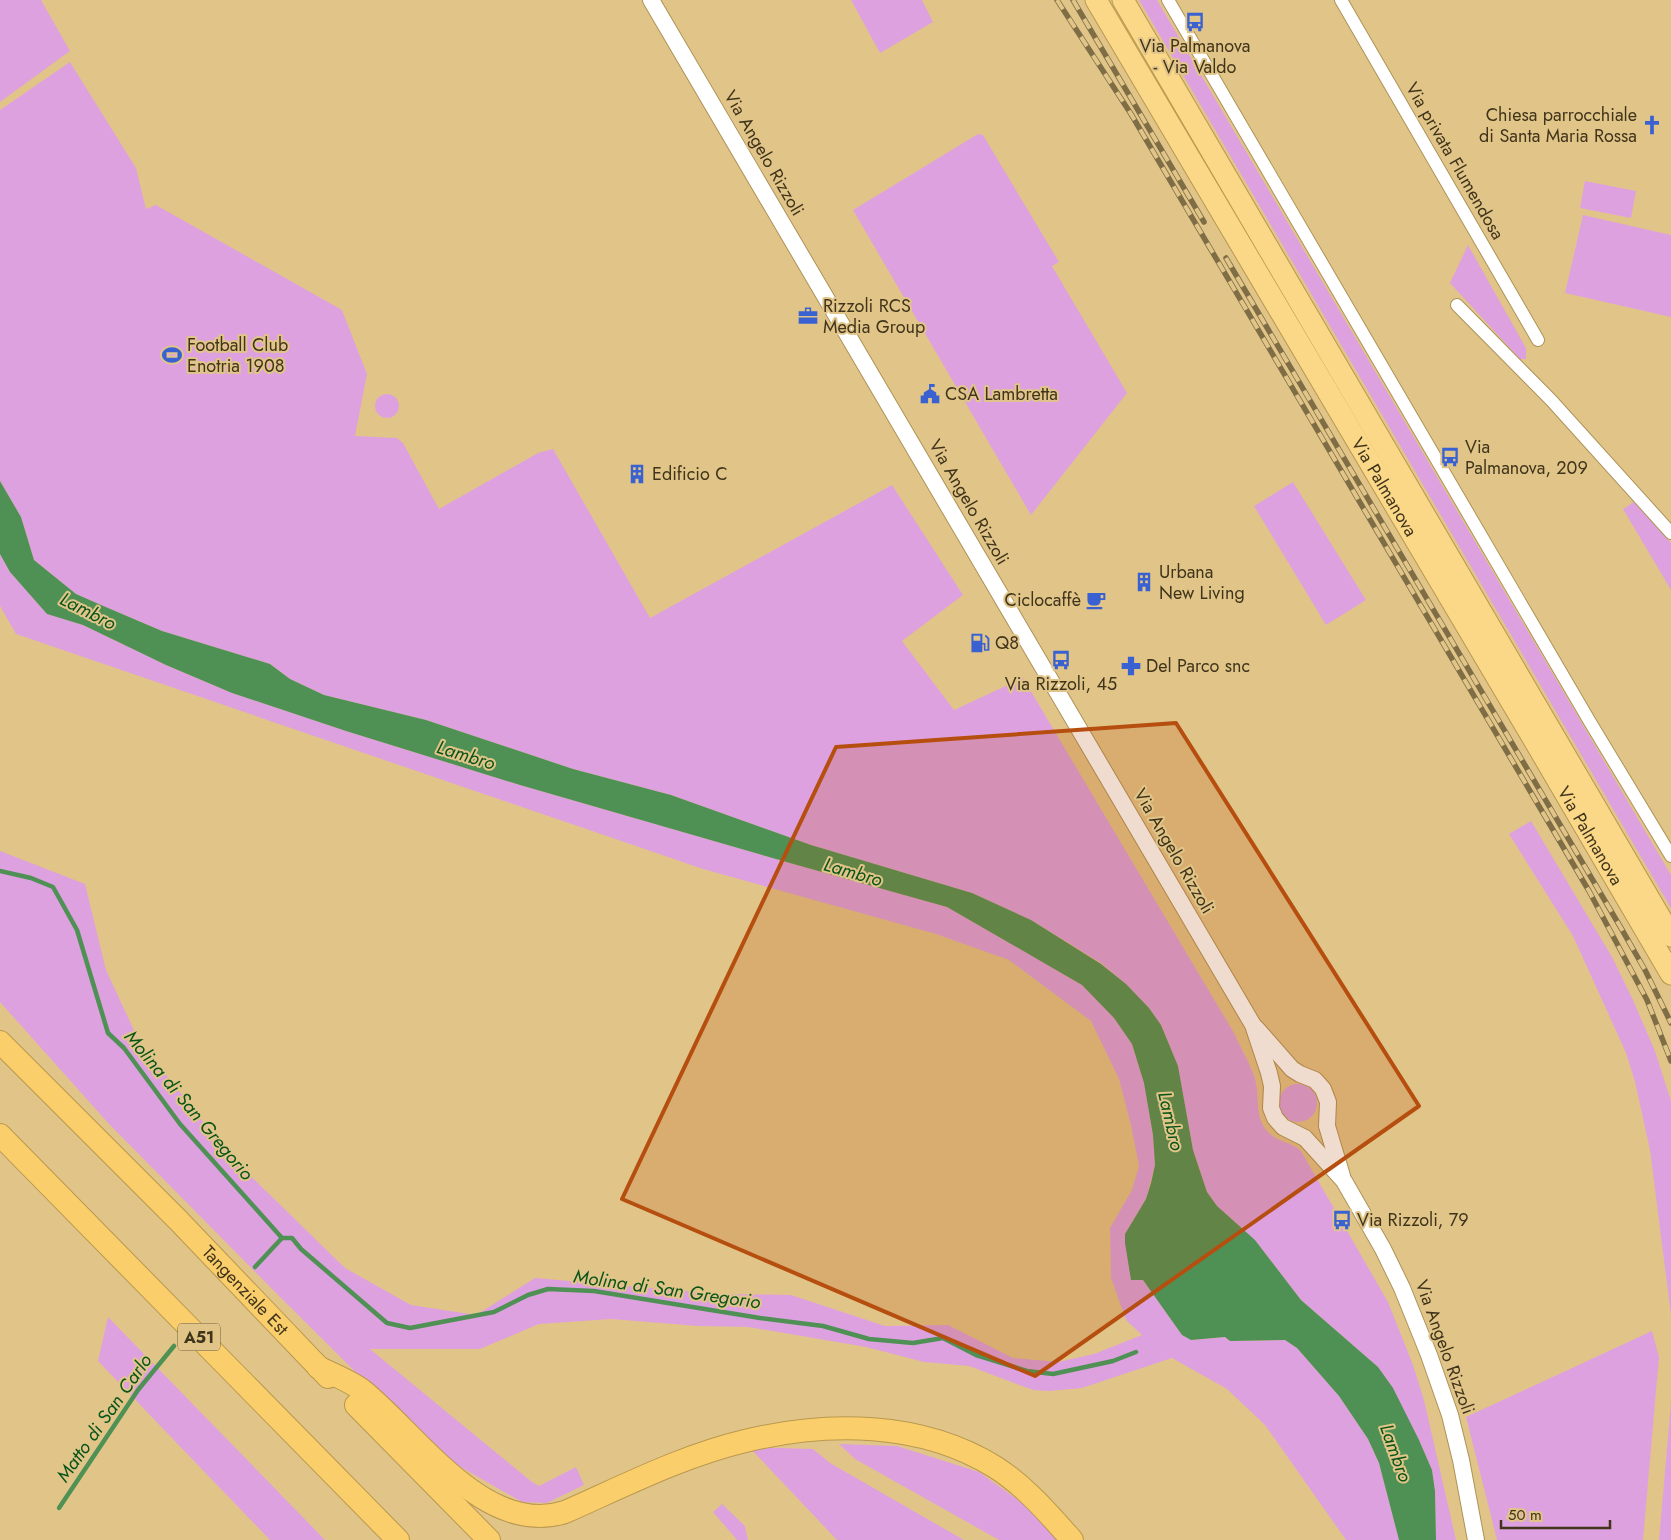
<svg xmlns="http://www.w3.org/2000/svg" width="1671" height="1540" font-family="Jost,sans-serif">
<rect width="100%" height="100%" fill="#e1c588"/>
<g fill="#dea1df">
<path d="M0 0H41L70 51 0 102Z"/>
<path d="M851 0H922L933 22 880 53Z"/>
<path d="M1139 0H1157L1671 875V908Z"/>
<path d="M70 62 136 168 146 209 156 205 342 310 367 374 355 436 397 438 403 443 439 509 538 453 553 449 650 618 892 485 963 595 902 641 954 710 1023 678 1234 1033C1240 1047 1249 1061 1254 1076 1261 1095 1253 1116 1268 1132 1277 1142 1292 1142 1301 1151L1388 1302 1413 1365 1424 1400 1456 1540H1436L1435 1491 1432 1470 1419 1440 1378 1367 1301 1300 1255 1240 1217 1206 1207 1192 1193 1150 1178 1066 1161 1025 1149 1008 1126 984 1101 963 1031 920 972 893 811 845 671 795 573 769 426 720 324 695 290 679 270 664 162 631 101 605 76 594 34 560 21 517 0 481V110Z"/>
<path d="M978 134 983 135 1059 262 1052 266 1127 393 1031 515 853 210Z"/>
<path d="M1585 181 1636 191 1631 218 1580 208Z"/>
<path d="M1583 215 1671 235V317L1565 293Z"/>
<path d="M1468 245 1526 348V359H1520L1450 283Z"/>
<circle cx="387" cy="406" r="12"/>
<path d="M1293 482 1366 600 1326 625 1254 506Z"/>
<path d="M1634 502 1671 543V590L1623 509Z"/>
<path d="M0 554 10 572 47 614 83 625 166 665 232 693 346 731 520 785 797 865 947 907 1082 985 1114 1018 1132 1044 1144 1083 1153 1135 1155 1165 1146 1199 1129 1227 1143 1280 1182 1335 1191 1340 1226 1337 1230 1341 1285 1340 1297 1348 1339 1396 1368 1439 1379 1463 1399 1540H1346L1265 1425 1227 1389 1172 1358 1082 1388 1049 1391 1033 1390 969 1366 924 1362 866 1347 748 1327 698 1326 611 1319 539 1324 480 1349H370L532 1482 539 1486 576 1467 584 1485 547 1503 522 1502 438 1454 279 1296 109 1124 0 1002V851L85 884 106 970 138 1039 230 1156 345 1268 411 1305 476 1315 535 1278 722 1294 791 1295 885 1326 948 1325 1013 1358 1058 1362 1094 1354 1142 1335 1126 1320 1111 1278 1110 1228 1132 1190 1139 1166 1131 1125 1119 1079 1091 1021 1009 960 936 934 703 869 16 634 0 606Z"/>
<path d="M1531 821 1612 957 1633 1000 1655 1051 1671 1101V1315L1650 1150 1635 1082 1626 1053 1573 936 1509 834Z"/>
<circle cx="1298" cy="1103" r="19"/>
<path d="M108 1317 325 1540H270L98 1361Z"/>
<path d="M1652 1331 1659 1357 1643 1540H1497L1466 1417Z"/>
<path d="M1671 1403V1540H1659Z"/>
<path d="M839 1444 897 1446 979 1472 1029 1508 1057 1540H999L855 1459Z"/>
<path d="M749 1447 813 1449 830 1463 964 1540H837Z"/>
<path d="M722 1504 745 1526 748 1540H737L713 1512Z"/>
</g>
<path fill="#4f9155" d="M0 481 21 517 34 560 76 594 101 605 162 631 270 664 290 679 324 695 426 720 573 769 671 795 811 845 972 893 1031 920 1101 964 1126 984 1149 1008 1161 1025 1178 1066 1193 1150 1207 1192 1217 1206 1255 1240 1301 1300 1378 1367 1393 1388 1419 1440 1432 1470 1435 1491 1436 1540H1399L1379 1463 1368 1439 1339 1396 1297 1348 1285 1340 1230 1341 1225 1337 1191 1340 1182 1335 1143 1280H1131L1125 1243V1234L1146 1199 1151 1183 1155 1165 1153 1135 1144 1083 1132 1044 1114 1018 1082 985 947 907 797 865 520 785 346 731 232 693 166 665 83 625 47 614 10 572 0 554Z"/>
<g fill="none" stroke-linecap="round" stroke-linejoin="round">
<g stroke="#4f9155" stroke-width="4.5">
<path d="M0 871 31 878 53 887 77 930 108 1033 124 1048 180 1124 282 1238H292L301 1249 387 1323 410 1328 494 1312 528 1295 548 1289 594 1291 760 1318 823 1326 869 1339 913 1343 943 1338 976 1355 1027 1371 1053 1374 1113 1361 1136 1352"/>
<path d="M255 1267 282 1238"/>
<path d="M59 1508 138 1390 174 1346"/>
</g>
<defs>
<g id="minor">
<path d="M1168 0 1590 722 1671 856"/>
<path d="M1341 0 1538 340"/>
<path d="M1457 305 1551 400 1671 533"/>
</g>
<g id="tertiary">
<path d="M651 0 1253 1025 1269 1073 1272 1086 1271 1108 1275 1118 1283 1127 1305 1138 1344 1181 1383 1249 1402 1288 1429 1355 1450 1415 1461 1460 1476 1540"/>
<path d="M1256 1028 1292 1069 1300 1074 1315 1080 1323 1089 1328 1102 1327 1126 1342 1176"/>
</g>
<g id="trunk">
<path id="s1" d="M1096 0 1537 745 1671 974"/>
<path d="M1123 0 1671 936"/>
</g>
<g id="motorway">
<path id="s2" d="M0 1042 178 1220 328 1377"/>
<path d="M0 1135 398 1540"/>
<path d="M318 1367C332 1374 350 1381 362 1390 416 1433 485 1538 565 1512 624 1486 682 1456 745 1441 827 1421 921 1421 995 1467 1025 1486 1048 1513 1072 1540"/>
<path d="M356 1405 489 1540"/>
</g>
</defs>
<use href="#minor" stroke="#ae9358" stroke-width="14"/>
<use href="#tertiary" stroke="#ae9358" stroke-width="18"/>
<use href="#trunk" stroke="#b9984f" stroke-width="23"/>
<use href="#motorway" stroke="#b9984f" stroke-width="24"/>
<use href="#minor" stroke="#fff" stroke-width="12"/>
<use href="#tertiary" stroke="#fff" stroke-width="16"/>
<use href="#trunk" stroke="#fbd888" stroke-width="21"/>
<use href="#motorway" stroke="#face6b" stroke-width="22"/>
<defs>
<g id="rail">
<path d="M1057 0 1131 114 1589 891 1647 1000 1671 1061"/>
<path d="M1073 0 1204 222"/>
<path d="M1226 258 1621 928 1645 970 1671 1023"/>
</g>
</defs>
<use href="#rail" stroke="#7f6d46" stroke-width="5.5"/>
<use href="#rail" stroke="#e1c588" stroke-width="4" stroke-dasharray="11" stroke-linecap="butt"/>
</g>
<path fill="#b64e10" fill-opacity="0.2" stroke="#b64e10" stroke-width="4" stroke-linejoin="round" d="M1176 723 1419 1106 1035 1376 622 1199 836 747Z"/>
<defs>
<symbol id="bus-bare" viewBox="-9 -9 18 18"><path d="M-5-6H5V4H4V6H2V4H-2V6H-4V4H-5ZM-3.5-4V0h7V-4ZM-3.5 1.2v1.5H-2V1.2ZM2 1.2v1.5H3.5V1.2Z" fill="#3961d2" stroke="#e1c588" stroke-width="2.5" paint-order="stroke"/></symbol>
<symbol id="church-bare" viewBox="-9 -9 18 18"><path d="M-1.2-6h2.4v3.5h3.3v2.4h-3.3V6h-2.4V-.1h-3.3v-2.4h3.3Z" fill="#3961d2" stroke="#e1c588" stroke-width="2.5" paint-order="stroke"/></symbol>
<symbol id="office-bare" viewBox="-9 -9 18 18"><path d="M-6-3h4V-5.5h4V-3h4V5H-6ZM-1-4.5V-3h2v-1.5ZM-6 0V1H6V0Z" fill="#3961d2" stroke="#e1c588" stroke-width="2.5" paint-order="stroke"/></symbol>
<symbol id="stadium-bare" viewBox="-9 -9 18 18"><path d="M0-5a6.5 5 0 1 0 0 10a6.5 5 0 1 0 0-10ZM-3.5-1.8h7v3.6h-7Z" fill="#3961d2" stroke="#e1c588" stroke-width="2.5" paint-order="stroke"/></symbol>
<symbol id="civic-bare" viewBox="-9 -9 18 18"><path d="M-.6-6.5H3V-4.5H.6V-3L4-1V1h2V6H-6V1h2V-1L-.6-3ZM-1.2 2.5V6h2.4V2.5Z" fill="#3961d2" stroke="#e1c588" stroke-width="2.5" paint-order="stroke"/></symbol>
<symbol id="building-bare" viewBox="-9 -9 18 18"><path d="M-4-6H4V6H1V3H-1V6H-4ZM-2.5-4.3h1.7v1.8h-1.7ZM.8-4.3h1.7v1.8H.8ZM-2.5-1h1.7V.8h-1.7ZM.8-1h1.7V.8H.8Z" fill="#3961d2" stroke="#e1c588" stroke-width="2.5" paint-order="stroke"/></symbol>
<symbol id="cafe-bare" viewBox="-9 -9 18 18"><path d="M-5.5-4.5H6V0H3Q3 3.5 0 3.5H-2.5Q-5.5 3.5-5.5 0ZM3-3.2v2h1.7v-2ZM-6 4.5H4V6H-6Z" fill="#3961d2" stroke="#e1c588" stroke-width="2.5" paint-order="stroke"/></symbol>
<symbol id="fuel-bare" viewBox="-9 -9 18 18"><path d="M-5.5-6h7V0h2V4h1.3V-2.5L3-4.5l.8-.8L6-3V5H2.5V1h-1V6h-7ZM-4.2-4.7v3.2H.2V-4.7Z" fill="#3961d2" stroke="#e1c588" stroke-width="2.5" paint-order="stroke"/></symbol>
<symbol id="pharmacy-bare" viewBox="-9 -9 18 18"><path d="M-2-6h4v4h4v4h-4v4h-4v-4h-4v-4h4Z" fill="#3961d2" stroke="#e1c588" stroke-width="2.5" paint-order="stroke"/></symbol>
</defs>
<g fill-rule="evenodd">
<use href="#bus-bare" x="1181" y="8" width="28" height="28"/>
<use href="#church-bare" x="1638" y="111" width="28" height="28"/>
<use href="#office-bare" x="794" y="302" width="28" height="28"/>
<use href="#stadium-bare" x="158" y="341" width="28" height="28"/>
<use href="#civic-bare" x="916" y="380" width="28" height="28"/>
<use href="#bus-bare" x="1436" y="443" width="28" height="28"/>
<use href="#building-bare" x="623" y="460" width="28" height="28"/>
<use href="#building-bare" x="1130" y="568" width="28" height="28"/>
<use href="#cafe-bare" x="1082" y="586" width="28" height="28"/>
<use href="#fuel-bare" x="966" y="629" width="28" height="28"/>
<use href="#bus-bare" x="1047" y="646" width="28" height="28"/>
<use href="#pharmacy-bare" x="1117" y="652" width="28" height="28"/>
<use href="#bus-bare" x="1328" y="1206" width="28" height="28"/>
</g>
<g text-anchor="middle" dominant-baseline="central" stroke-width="4" stroke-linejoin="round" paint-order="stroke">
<rect fill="#e1c588" stroke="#70603c" stroke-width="1" x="178" y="1323.5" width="42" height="27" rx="4"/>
<g font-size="16" font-weight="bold" fill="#40341b">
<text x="199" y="1337">A51</text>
</g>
<g font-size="18" fill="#40341b" stroke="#e1c588" text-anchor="start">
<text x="1195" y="46" text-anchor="middle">Via Palmanova<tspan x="1195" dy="21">- Via Valdo</tspan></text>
<text x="1637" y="115" text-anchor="end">Chiesa parrocchiale<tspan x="1637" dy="21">di Santa Maria Rossa</tspan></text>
<text x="823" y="306">Rizzoli RCS<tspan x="823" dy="21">Media Group</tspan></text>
<text x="187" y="345">Football Club<tspan x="187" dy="21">Enotria 1908</tspan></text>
<text x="945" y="394">CSA Lambretta</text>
<text x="1465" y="447">Via<tspan x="1465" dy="21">Palmanova, 209</tspan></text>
<text x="652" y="474">Edificio C</text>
<text x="1159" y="572">Urbana<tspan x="1159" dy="21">New Living</tspan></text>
<text x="1081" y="600" text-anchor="end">Ciclocaffè</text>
<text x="995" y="643">Q8</text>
<text x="1146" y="666">Del Parco snc</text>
<text x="1061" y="684" text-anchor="middle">Via Rizzoli, 45</text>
<text x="1357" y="1220">Via Rizzoli, 79</text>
</g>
<g font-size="18" fill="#40341b" stroke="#e1c588">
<text transform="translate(764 153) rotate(60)">Via Angelo Rizzoli</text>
<text transform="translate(1455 161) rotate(60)">Via privata Flumendosa</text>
<text stroke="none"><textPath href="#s1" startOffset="566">Via Palmanova</textPath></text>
<text transform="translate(969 502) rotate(60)">Via Angelo Rizzoli</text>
<text stroke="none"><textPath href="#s1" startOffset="971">Via Palmanova</textPath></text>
<text transform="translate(1174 851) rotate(60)">Via Angelo Rizzoli</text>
<text stroke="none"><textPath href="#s2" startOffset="349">Tangenziale Est</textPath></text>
<text transform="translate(1445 1347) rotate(70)">Via Angelo Rizzoli</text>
</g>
<g font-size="19" font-style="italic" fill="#09541a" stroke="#e1c588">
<text transform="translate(88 611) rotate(27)">Lambro</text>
<text transform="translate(466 755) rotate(17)">Lambro</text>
<text transform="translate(853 872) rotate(16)">Lambro</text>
<text transform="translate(189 1105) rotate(50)">Molina di San Gregorio</text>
<text transform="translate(1171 1121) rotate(77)">Lambro</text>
<text transform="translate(667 1289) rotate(8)">Molina di San Gregorio</text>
<text transform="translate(104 1418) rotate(-55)">Matto di San Carlo</text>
<text transform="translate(1396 1453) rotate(70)">Lambro</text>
</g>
</g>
<path d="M1501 1520v8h109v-8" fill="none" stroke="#40341b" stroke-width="2.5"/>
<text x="1508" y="1520" font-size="15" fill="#40341b" stroke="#e1c588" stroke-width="4" paint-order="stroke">50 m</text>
</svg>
